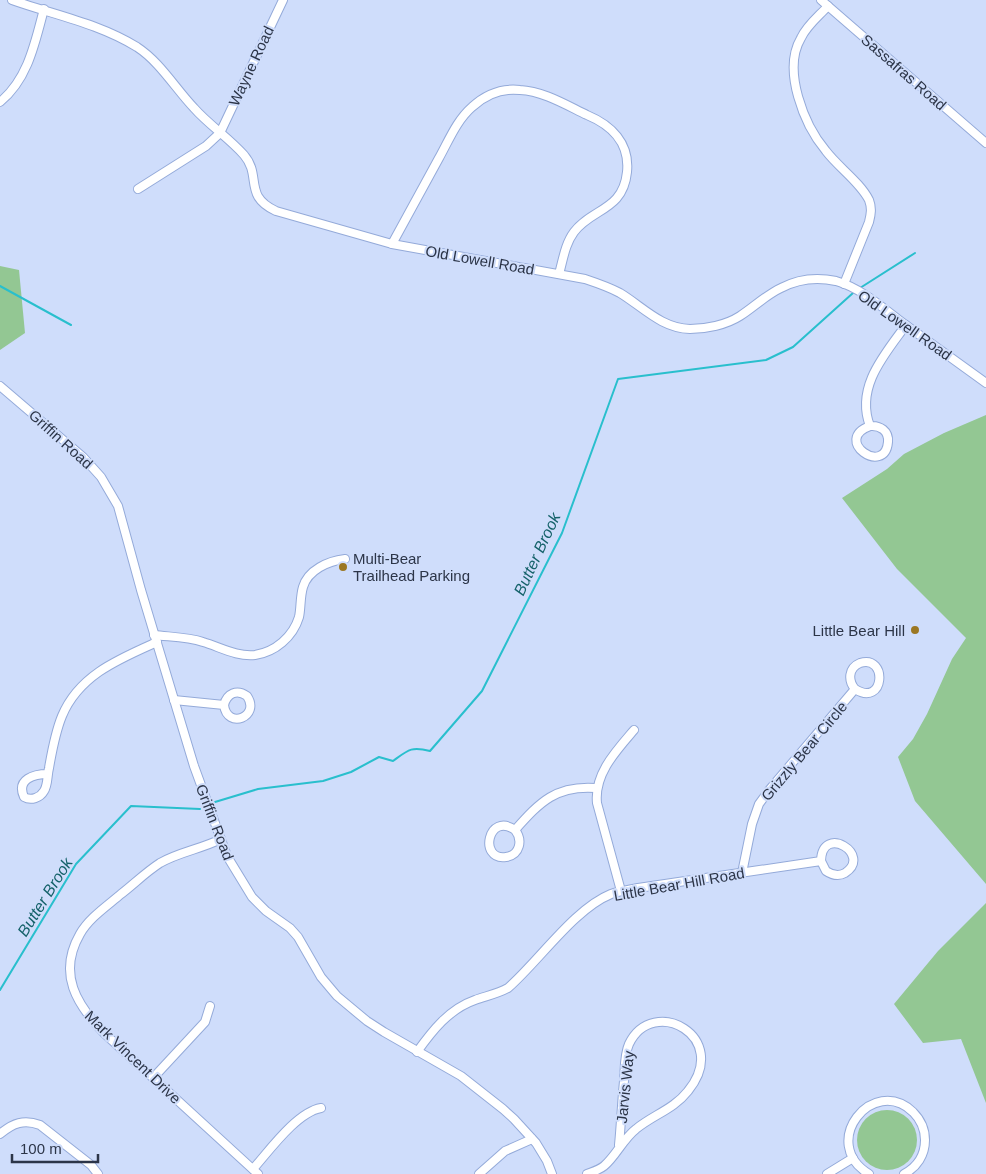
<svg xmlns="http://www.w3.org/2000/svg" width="986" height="1174" font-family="Arial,sans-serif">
<rect width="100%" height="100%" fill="#cfddfb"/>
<g fill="#93c793">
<path d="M0 266 19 270 25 333 0 350Z"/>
<path d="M986 415V884L915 801 898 757 913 739 927 714 952 659 966 638 897 569 842 498 887 469 904 454 944 433Z"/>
<path d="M986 903V1103L961 1039 923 1043 894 1004 938 951Z"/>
<circle cx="887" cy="1140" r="30"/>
</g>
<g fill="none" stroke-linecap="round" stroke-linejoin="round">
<g stroke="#29bfcd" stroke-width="2">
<path d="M0 286 71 325"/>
<path d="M860 288 915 253"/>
<path d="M215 802 258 789 323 781 351 772 379 757 393 761C408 750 411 746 430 751L482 691 562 533 618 379 766 360 793 347 853 293"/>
<path d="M0 990 76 864 131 806 200 809"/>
</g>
<defs>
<g id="minor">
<path d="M12 0C54 15 98 23 137 47 160 62 175 88 194 108 209 125 229 138 244 155 262 176 243 196 276 211L392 244 585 279C597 283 609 287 620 293 643 307 661 328 690 329 706 329 726 325 740 316 754 307 766 295 781 288 798 279 817 277 836 281 861 288 883 308 903 323 931 343 958 363 986 383"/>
<path d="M821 0 986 143"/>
<path d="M828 6C819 16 807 25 801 38 782 70 804 125 826 151 838 167 860 182 869 200 872 208 871 214 869 222L844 284"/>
<path d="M0 102C28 79 35 43 44 9"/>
<path d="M138 189 206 146 220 133 283 0"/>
<path d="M392 244C408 215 424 186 439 158 449 140 457 120 472 107 485 95 502 88 520 90 543 91 566 105 587 115 611 125 630 143 627 172 623 211 592 208 574 232 565 244 563 260 559 274"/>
<path d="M0 386 83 457 101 477 118 506 141 590 194 766 227 856 252 897 266 911 290 928 298 937 321 977 337 996 367 1021 384 1032 461 1076 503 1109 514 1119 536 1143 547 1161 552 1174"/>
<path d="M870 426C832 440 885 477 888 442 889 431 880 425 870 426 855 387 885 354 906 325"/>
<path d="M154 635C171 637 188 637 203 642 220 647 237 657 255 655 275 652 293 637 299 617 301 608 300 597 303 587 308 570 328 561 345 559"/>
<path d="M174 700 224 705C227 693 237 689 247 696 261 717 227 730 224 705"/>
<path d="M48 774C34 774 16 779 24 797 31 801 40 798 44 791 48 785 47 776 49 768 52 751 55 733 62 716 79 675 119 659 157 642"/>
<path d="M515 830C523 840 520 855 506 857 478 861 488 811 515 830 540 802 556 785 596 788"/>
<path d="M221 839C201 849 179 852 160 863 146 872 134 884 121 894 107 906 89 918 80 934 57 974 77 1005 104 1033L258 1174"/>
<path d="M742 873 752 824 759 804 770 789 855 689C885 708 888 654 860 663 848 668 848 681 855 689"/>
<path d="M621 891 597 803C594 774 616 751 634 730"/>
<path d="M417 1052C432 1031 449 1009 475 1000 486 996 497 994 508 988 539 961 574 909 611 894 620 891 629 890 638 888L821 861 826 871C832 875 838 877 845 873 873 855 822 823 821 861"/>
<path d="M153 1078 205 1022 210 1006"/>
<path d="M0 1134C13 1123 24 1119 40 1125L91 1165 98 1174"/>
<path d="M253 1169C269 1151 297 1112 321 1108"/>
<path d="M479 1174 505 1151 532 1139"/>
<path d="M587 1174C592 1172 599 1170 604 1166 616 1156 623 1139 636 1129 653 1115 674 1109 688 1091 732 1037 653 994 629 1044 624 1055 625 1069 624 1081 622 1102 621 1124 619 1145"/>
<path d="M827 1174 853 1158"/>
<path d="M869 1174C818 1143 873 1074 913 1112 920 1119 925 1129 925 1140 925 1155 917 1167 904 1174"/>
</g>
</defs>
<use href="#minor" stroke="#94aad9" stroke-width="10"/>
<use href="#minor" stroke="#fff" stroke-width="8"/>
</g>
<g fill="#9b7722" stroke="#cfddfb" stroke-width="2">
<circle cx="343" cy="567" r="5"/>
<circle cx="915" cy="630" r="5"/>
</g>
<g text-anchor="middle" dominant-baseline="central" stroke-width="4" stroke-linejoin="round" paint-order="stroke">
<g font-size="15" fill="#2c3548" stroke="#cfddfb">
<text transform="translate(251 66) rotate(-65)">Wayne Road</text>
<text transform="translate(904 72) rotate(41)">Sassafras Road</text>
<text transform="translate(480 260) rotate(10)">Old Lowell Road</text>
<text transform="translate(905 325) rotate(35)">Old Lowell Road</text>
<text transform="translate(61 439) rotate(42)">Griffin Road</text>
<text transform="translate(804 751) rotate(-50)">Grizzly Bear Circle</text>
<text transform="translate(215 822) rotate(69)">Griffin Road</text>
<text transform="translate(679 884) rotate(-10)">Little Bear Hill Road</text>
<text transform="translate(133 1057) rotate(44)">Mark Vincent Drive</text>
<text transform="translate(625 1087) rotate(-84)">Jarvis Way</text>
</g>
<g font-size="15" fill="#2c3548" stroke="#cfddfb" text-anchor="start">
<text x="353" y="558">Multi-Bear<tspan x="353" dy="17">Trailhead Parking</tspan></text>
<text x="905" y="630" text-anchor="end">Little Bear Hill</text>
</g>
<g font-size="16" font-style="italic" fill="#15626a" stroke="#cfddfb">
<text transform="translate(537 554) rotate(-65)">Butter Brook</text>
<text transform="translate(45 897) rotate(-58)">Butter Brook</text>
</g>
</g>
<path d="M12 1154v8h86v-8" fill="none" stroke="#2c3548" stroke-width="2.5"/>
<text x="20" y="1154" font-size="15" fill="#2c3548" stroke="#cfddfb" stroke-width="4" paint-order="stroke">100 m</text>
</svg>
